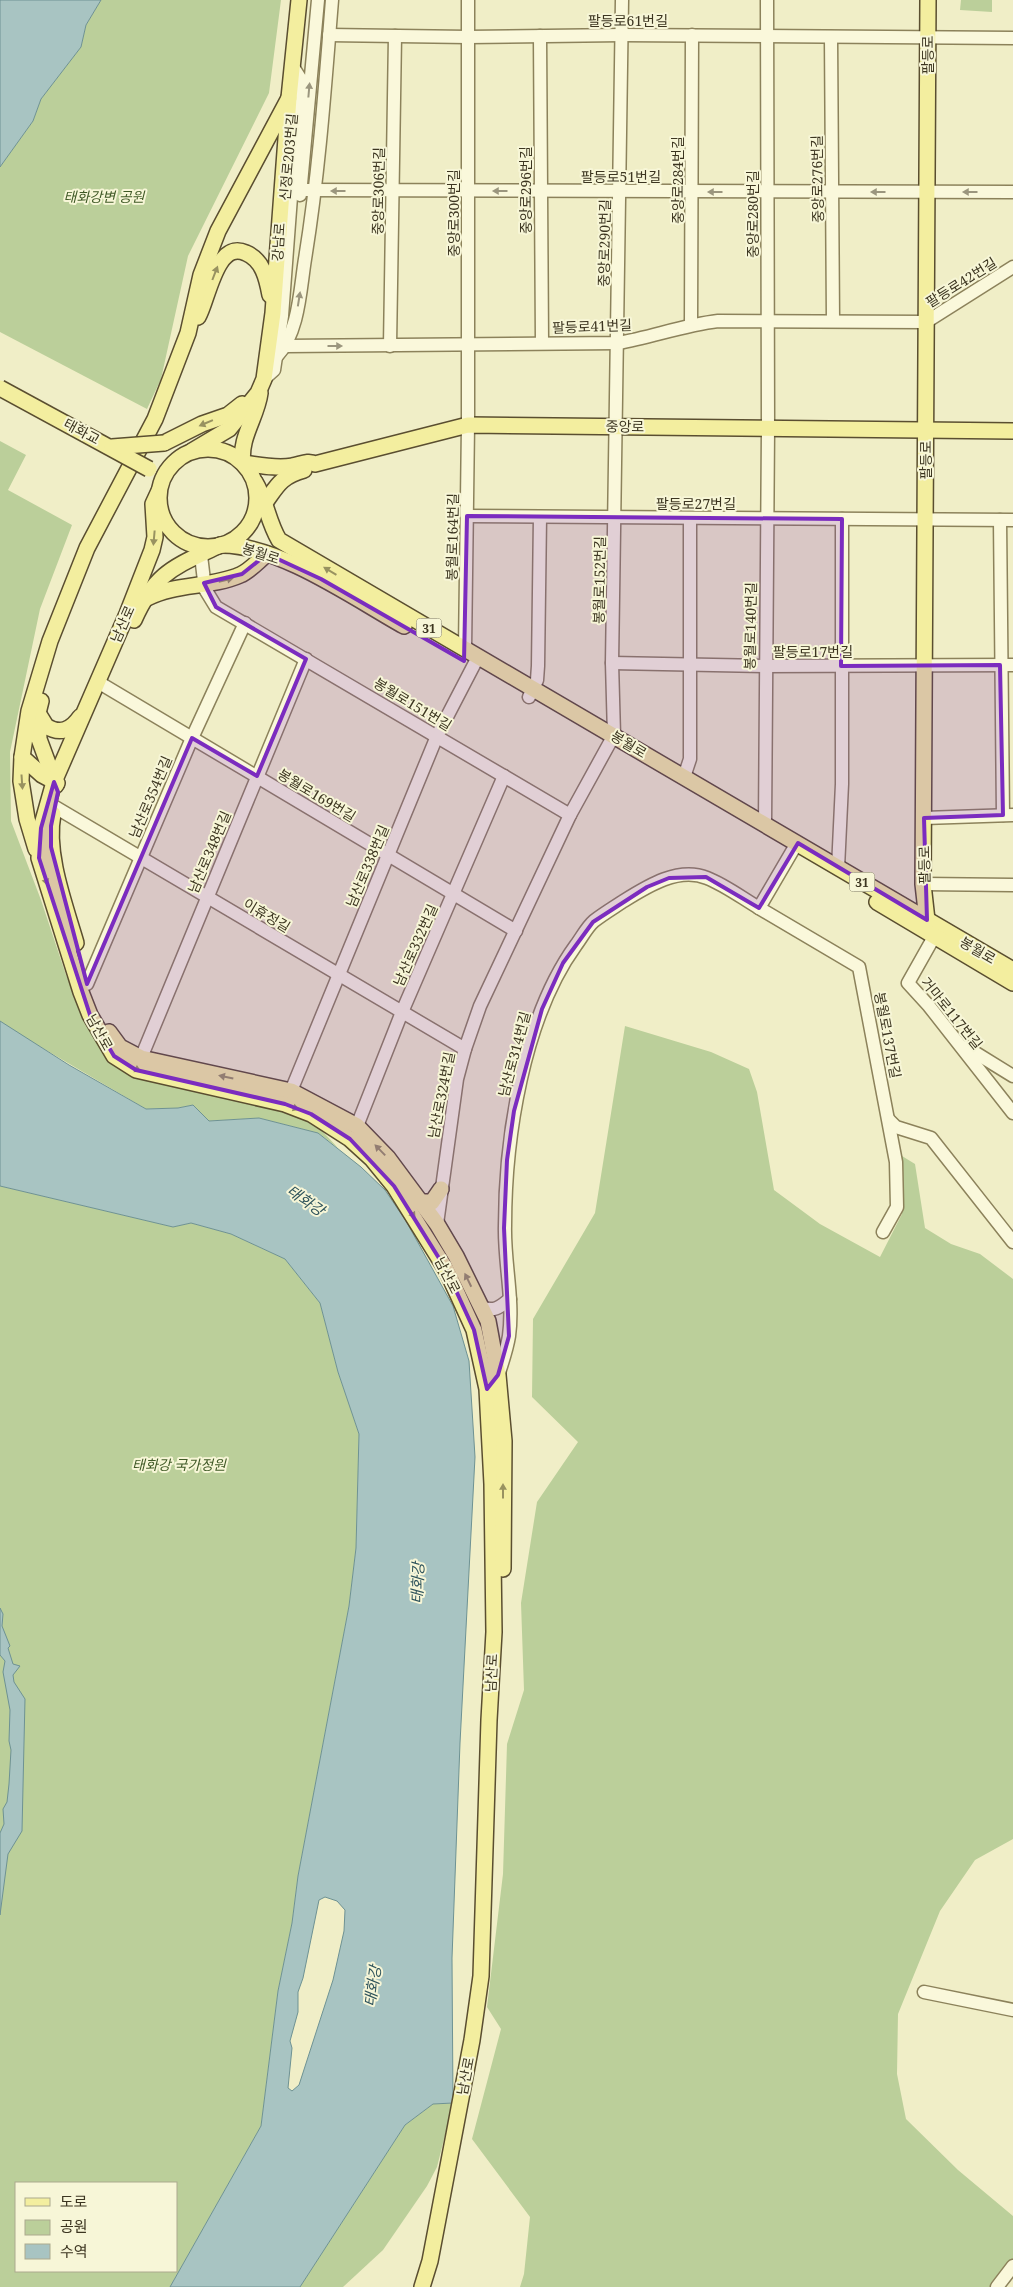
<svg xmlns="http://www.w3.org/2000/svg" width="1013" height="2287" font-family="'Noto Serif','Noto Sans KR',serif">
<rect width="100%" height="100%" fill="#f0eec7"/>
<g fill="#bbcf9a" fill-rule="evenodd">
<path d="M101 0H281L269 93 188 256 161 379 147 409 0 332V167L33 121 41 99 81 47 86 25Z"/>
<path d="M961 0H992V12L960 10Z"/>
<path d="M0 441 26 455 8 490 72 525 40 609 10 752 11 821 41 900 66 975 90 1028 136 1070 312 1120 338 1148 318 1133 259 1118 209 1121 193 1105 178 1108 146 1109 0 1023Z"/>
<path d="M625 1026 711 1052 749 1069 757 1092 774 1190 820 1224 880 1257 902 1214V1156L915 1164 925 1228 951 1244 980 1254 1013 1279V1839L975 1860 940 1911 898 2014 897 2074 906 2119 958 2170 1013 2216V2267L993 2287H520L524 2274 530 2217 472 2139 501 2029 487 2007 503 1874 507 1744 524 1690 521 1603 537 1502 578 1442 532 1397 533 1319 595 1213Z"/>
<path d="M0 1186 173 1227 191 1223 231 1234 285 1259 320 1303 338 1372 359 1434 356 1548 349 1606 298 1876 292 1923 278 1991 261 2126 170 2287H0ZM16 2183H176V2271H16Z"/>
<path d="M453 2103 437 2167 427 2186 383 2250 343 2287H300L405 2125 433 2104Z"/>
</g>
<g fill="#a8c4c2" stroke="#6e9293" fill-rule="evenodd">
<path d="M0 0H101L86 25 81 47 41 99 33 121 0 167Z"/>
<path d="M0 1021 69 1065 146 1109 178 1108 193 1105 209 1121 259 1118 318 1133 361 1167 385 1190 406 1221 453 1306 469 1361 475 1457 460 1743 452 1958 453 2103 433 2104 405 2125 300 2287H170L261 2126 278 1991 292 1923 298 1876 349 1606 356 1548 359 1434 338 1372 320 1303 285 1259 231 1234 191 1223 173 1227 0 1186ZM325 1897 337 1901 345 1910 344 1931 333 1980 299 2085 292 2091 288 2088 292 2048 290 2041 298 2012V1992L303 1978 319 1900Z"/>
<path d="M0 1608 3 1614 2 1626 10 1646 8 1648 13 1664 20 1666 13 1675 14 1682 25 1699 22 1831 8 1854 0 1915V1833L4 1824 3 1809 7 1802 9 1784 11 1750 9 1741 10 1710 3 1672 5 1661 0 1655Z"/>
</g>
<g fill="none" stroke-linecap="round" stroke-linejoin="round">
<defs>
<g id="minor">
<path d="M329 35 468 37 622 35 1013 38"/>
<path d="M540 36 542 343"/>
<path d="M831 37 833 321"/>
<path d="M300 190 1013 192"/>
<path d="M300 195 318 0"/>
<path d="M691 325 692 35"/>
<path d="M286 346 618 343C652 337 684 325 718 321L926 322 1013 267"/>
<path d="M390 346 395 36"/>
<path d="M277 356C299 332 300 290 305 259 319 173 325 87 332 0"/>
<path d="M264 379 274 370 282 316 300 78 293 67"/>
<path d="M467 516 1013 520"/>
<path d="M1000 520 1003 815"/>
<path d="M200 547 205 589 216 607 570 815"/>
<path d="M465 649 468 425V0"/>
<path d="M612 663 765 666 1013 665"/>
<path d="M103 685 516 931"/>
<path d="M529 697 537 680 538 666 540 517"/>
<path d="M684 777 690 759V518"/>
<path d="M55 807 465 1049"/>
<path d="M924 818 1013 815"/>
<path d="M765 824 768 429 767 0"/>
<path d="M797 843 759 908 859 967 896 1162 897 1207 883 1232"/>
<path d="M838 868 842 784V519"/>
<path d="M923 884 1013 885"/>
<path d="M939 928 908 983 929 1006 1013 1113"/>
<path d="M87 984 192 738 245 623"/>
<path d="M966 1047 1013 1076"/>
<path d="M141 1058 306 659"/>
<path d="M291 1091 437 736 478 657"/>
<path d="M889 1120 896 1127 931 1138 1013 1242"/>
<path d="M357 1126 402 1012 504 776"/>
<path d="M437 1224 457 1079 465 1049 480 1006 570 815 614 735 612 663 622 0"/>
<path d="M481 1307C494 1312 499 1308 510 1299"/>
<path d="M498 1376C502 1363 507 1349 509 1336 514 1300 504 1262 505 1226 505 1138 523 1018 576 945 582 937 587 927 594 921 603 914 613 908 622 902 646 887 678 866 707 878 725 885 742 898 759 908"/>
<path d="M924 1992 1013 2010"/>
<path d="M997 2287 1013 2266"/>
</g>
<g id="major">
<path d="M198 317C208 300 216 239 246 253 263 260 267 279 270 295"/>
<path d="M164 443 202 424 228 415 242 404"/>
<circle cx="208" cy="498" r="49"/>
<path d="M192 451 229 429 258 393 264 379 273 313 289 98 299 0"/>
<path d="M243 463C259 465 276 469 292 466 300 465 308 460 315 464L468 425 1013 431"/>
<path d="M243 463C239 438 257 417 260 393"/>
<path d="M255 482C266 500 268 522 279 540L1013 970"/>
<path d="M159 491 153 504 155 537 152 550 127 614 54 782 41 828 39 858 81 992 90 1015 114 1056 136 1070 285 1104 311 1114 350 1139 372 1159 394 1186 447 1271 474 1330 487 1389 492 1484 494 1632 489 1720 481 1976 472 2040 430 2261 422 2287"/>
<path d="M261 508C276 489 278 477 304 470"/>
<path d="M222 545C279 545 354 598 404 626"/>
<path d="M147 598C176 583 210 588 240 575 250 571 259 560 267 554"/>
<path d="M134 620C156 571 175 567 220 545"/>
<path d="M41 701 38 713 39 739 56 785"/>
<path d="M38 713 46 726C60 735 71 730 80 717"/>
<path d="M22 757 42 775 57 783"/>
<path d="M53 814C45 853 65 905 76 943"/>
<path d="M36 849 27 819 21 781 22 757 29 711 50 641 87 548 155 419 188 333 201 275 218 231 289 98"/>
<path d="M877 902 1013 983"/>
<path d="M927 920 923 884 928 0"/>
<path d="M109 1032 120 1047 141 1058 291 1091 357 1126 388 1158 437 1224 456 1256 488 1321 498 1375 504 1441 503 1569"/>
<path d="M420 1202H432L441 1189"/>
</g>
</defs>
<use href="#minor" stroke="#8c825b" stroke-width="15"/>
<use href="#major" stroke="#5a4e30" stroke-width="18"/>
<use href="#minor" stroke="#faf8db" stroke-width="12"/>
<use href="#major" stroke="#f3ee9f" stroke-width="15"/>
<defs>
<g id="major-bridge">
<path d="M0 388 149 469"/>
<path d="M112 447 164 443"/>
</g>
</defs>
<use href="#major-bridge" stroke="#5a4e30" stroke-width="18" stroke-linecap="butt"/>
<use href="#major-bridge" stroke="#f3ee9f" stroke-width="15"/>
</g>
<defs><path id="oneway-solid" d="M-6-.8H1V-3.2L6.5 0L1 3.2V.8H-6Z" transform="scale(1.25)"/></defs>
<g fill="#9b967e">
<use href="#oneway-solid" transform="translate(309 90) rotate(-85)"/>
<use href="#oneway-solid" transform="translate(338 191) rotate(-180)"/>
<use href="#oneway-solid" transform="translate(500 191) rotate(-180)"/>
<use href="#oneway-solid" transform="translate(715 192) rotate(-180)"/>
<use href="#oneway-solid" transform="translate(878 192) rotate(-180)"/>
<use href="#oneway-solid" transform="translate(970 192) rotate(-180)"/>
<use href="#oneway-solid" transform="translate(299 299) rotate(-81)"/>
<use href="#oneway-solid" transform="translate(335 346)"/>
</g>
<g fill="#989260">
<use href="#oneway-solid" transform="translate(215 273) rotate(-69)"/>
<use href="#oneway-solid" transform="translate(206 423) rotate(157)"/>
<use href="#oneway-solid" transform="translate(154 538) rotate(95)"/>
<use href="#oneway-solid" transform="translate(330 571) rotate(-149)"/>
<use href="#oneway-solid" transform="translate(226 580) rotate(-14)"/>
<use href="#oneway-solid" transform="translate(22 782) rotate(86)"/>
<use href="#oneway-solid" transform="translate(45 878) rotate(72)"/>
<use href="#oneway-solid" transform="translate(134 1068) rotate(26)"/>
<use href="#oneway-solid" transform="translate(226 1077) rotate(-168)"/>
<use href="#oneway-solid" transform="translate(292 1107) rotate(20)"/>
<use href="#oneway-solid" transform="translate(380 1150) rotate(-134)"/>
<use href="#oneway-solid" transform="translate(411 1212) rotate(56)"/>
<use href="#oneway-solid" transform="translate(468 1280) rotate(-116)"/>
<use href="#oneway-solid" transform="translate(503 1491) rotate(-90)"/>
</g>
<path fill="#7b2cbf" fill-opacity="0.2" stroke="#7b2cbf" stroke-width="4" stroke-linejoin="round" d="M467 516 842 519 841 666 1000 665 1003 815 924 818 927 920 798 843 759 908 706 877 669 878 647 887 593 922 563 963 542 1009 514 1111 507 1160 504 1228 509 1336 498 1375 487 1389 474 1330 447 1271 394 1186 350 1139 311 1114 285 1104 136 1070 114 1056 90 1015 39 858 41 828 54 782 58 792 51 826V847L87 984 192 738 257 776 306 659 216 607 204 583 242 574 267 554 321 579 464 661Z"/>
<g text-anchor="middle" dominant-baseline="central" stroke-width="4" stroke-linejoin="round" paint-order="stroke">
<g fill="#f7f6d7" stroke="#746f57" stroke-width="1">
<rect x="416.5" y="618.5" width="25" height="19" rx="4"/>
<rect x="849.5" y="872.5" width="25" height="19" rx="4"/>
</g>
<g font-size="12" font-weight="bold" fill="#3c3520">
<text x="429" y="628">31</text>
<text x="862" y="882">31</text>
</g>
<g font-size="14" fill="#3c3520" stroke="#f7f6d7">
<text x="628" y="20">팔등로61번길</text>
<text transform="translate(927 55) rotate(-90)">팔등로</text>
<text transform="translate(288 157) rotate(-85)">신정로203번길</text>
<text x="621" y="176">팔등로51번길</text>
<text transform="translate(817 179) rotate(-91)">중앙로276번길</text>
<text transform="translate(677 180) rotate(-90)">중앙로284번길</text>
<text transform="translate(525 190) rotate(-90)">중앙로296번길</text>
<text transform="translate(378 191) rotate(-89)">중앙로306번길</text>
<text transform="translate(453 213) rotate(-90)">중앙로300번길</text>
<text transform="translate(752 214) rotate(-90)">중앙로280번길</text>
<text transform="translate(278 242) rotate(-86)">강남로</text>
<text transform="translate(604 243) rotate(-89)">중앙로290번길</text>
<text transform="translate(961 282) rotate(-32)">팔등로42번길</text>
<text transform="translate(592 326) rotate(-2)">팔등로41번길</text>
<text transform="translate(625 426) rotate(1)">중앙로</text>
<text transform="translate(82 431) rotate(28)">태화교</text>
<text transform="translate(925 460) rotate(-90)">팔등로</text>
<text x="696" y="503">팔등로27번길</text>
<text transform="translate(452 537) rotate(-89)">봉월로164번길</text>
<text transform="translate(261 553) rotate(18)">봉월로</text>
<text transform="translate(599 580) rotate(-89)">봉월로152번길</text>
<text transform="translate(122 624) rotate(-66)">남산로</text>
<text transform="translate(750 626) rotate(-89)">봉월로140번길</text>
<text x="813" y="651">팔등로17번길</text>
<text transform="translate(413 704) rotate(31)">봉월로151번길</text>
<text transform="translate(629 744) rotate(31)">봉월로</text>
<text transform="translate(317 795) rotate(31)">봉월로169번길</text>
<text transform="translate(150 797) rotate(-67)">남산로354번길</text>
<text transform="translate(209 852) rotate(-67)">남산로348번길</text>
<text transform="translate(924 865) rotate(-91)">팔등로</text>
<text transform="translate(367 866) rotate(-67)">남산로338번길</text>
<text transform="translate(267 915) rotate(31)">이휴정길</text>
<text transform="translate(415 945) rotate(-66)">남산로332번길</text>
<text transform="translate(978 950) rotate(30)">봉월로</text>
<text transform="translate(952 1013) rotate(51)">거마로117번길</text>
<text transform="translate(100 1032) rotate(61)">남산로</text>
<text transform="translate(888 1035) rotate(79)">봉월로137번길</text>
<text transform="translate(514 1054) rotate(-75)">남산로314번길</text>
<text transform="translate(441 1095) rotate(-79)">남산로324번길</text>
<text transform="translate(448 1275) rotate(63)">남산로</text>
<text transform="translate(491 1673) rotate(-87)">남산로</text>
<text transform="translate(465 2076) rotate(-79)">남산로</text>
</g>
<g font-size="14" font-style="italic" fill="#3f5926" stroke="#f7f6d7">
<text x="104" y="196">태화강변 공원</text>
<text x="179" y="1464">태화강 국가정원</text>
</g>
<g font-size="15" font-style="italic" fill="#2f545c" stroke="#f7f6d7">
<text transform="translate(306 1200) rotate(35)">태화강</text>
<text transform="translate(417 1583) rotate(-88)">태화강</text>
<text transform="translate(372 1986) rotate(-82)">태화강</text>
</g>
</g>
<rect x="15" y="2182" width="162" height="90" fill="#f7f6d7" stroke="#aca98e"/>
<rect x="25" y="2198" width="25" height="8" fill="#f3ee9f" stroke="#aca98e"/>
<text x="60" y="2207" font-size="15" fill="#3c3520">도로</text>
<rect x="25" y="2220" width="25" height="15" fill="#bbcf9a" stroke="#aca98e"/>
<text x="60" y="2232" font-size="15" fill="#3c3520">공원</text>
<rect x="25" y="2244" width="25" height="15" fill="#a8c4c2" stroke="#aca98e"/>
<text x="60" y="2257" font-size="15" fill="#3c3520">수역</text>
</svg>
